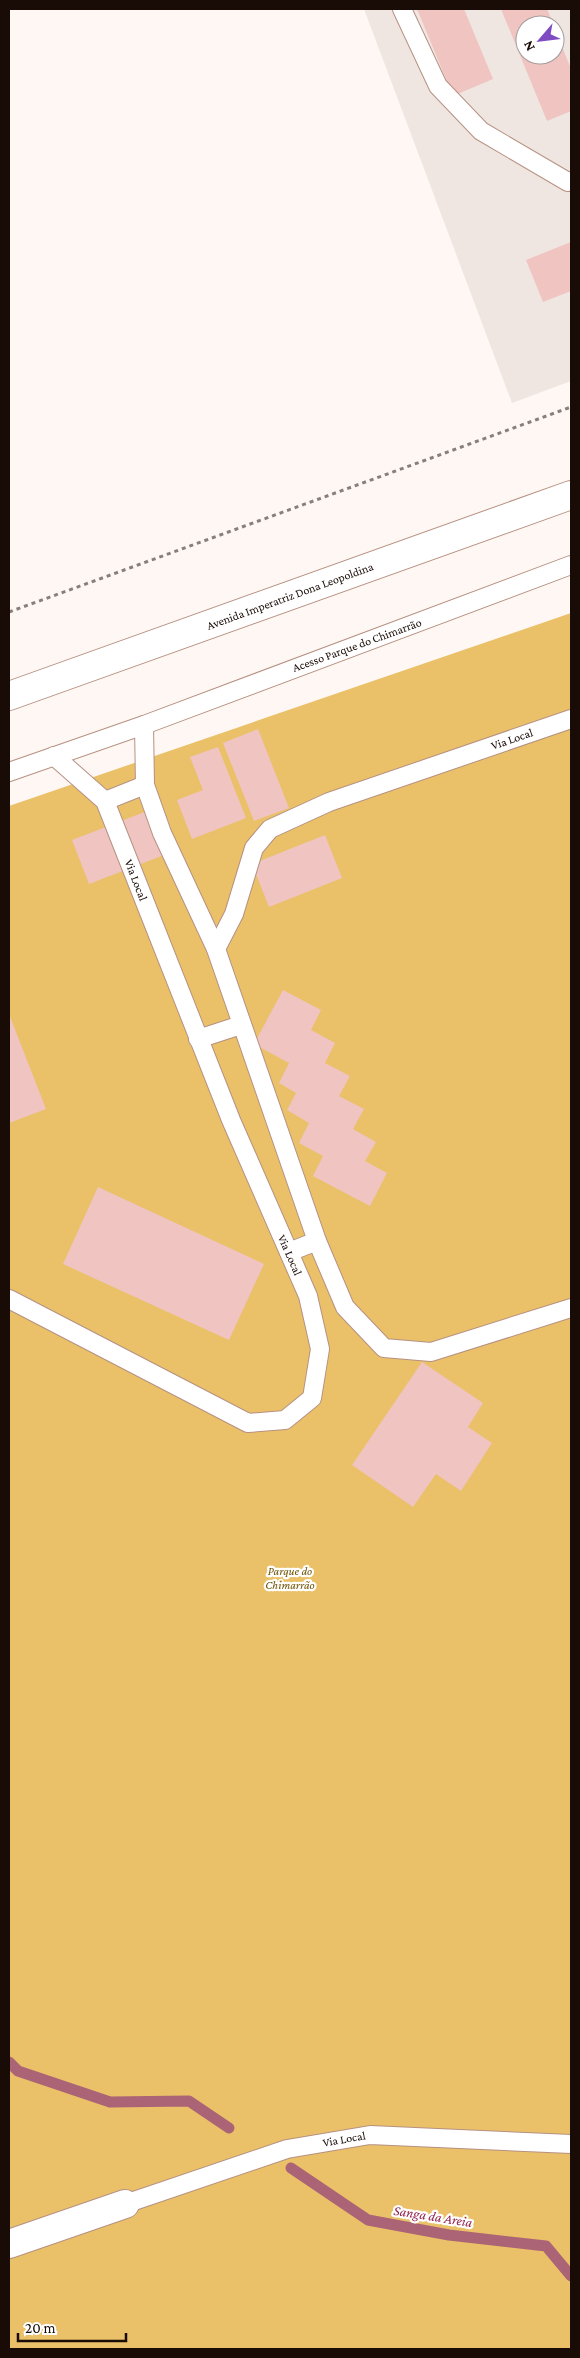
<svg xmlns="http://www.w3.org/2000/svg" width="580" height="2358" font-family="'Crimson Pro',serif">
<rect width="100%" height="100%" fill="#fff7f3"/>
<path fill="#efe6e2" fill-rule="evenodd" d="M364 9H571V381L512 403ZM525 25H555V55H525Z"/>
<path fill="#eac169" d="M571 613V2349H9V806Z"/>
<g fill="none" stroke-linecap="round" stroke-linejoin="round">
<g stroke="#ab6476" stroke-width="11">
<path d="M9 2062 18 2071 110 2102 189 2101 229 2128"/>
<path d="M291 2168 368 2220 449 2235 546 2246 571 2276"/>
</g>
</g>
<g fill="#efc4c1">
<path d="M417 9H464L493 79 453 96Z"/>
<path d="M501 9H547L554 25H525V55H555V29L571 69V111L547 121Z"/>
<path d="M571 242V291L543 302 526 260Z"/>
<path d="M258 729 289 808 254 821 223 743Z"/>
<path d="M218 747 246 818 192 839 177 800 203 790 190 757Z"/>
<path d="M160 806 177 850 89 884 72 840Z"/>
<path d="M325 835 342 878 269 907 252 864Z"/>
<path d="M283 990 321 1010 311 1030 335 1043 325 1063 350 1076 339 1096 364 1109 353 1129 376 1142 365 1161 387 1173 370 1206 313 1176 323 1156 299 1143 309 1123 287 1110 296 1093 279 1083 289 1063 254 1044Z"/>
<path d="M9 1014 46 1109 9 1123Z"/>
<path d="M98 1187 264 1264 229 1340 63 1264Z"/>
<path d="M422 1362 483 1403 468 1427 492 1443 461 1491 436 1474 413 1507 352 1465Z"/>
</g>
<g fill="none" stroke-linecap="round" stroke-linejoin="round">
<defs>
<g id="service">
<path d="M402 9 438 86 481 131 568 182 571 181"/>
<path d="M144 725 145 785 162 833 216 949 317 1241 345 1307 384 1348 431 1352 571 1308"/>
<path d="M9 772 144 725 571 565"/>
<path d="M105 801 145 785"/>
<path d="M216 949 234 914 254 848 270 829 329 802 571 719"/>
<path d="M198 1039 241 1025"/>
<path d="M289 1252 317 1241"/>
<path d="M9 1299 248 1423 285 1420 312 1398 320 1349 308 1296 231 1120 105 801 54 756"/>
<path d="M125 2204 287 2149 370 2135 571 2144"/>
</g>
<path id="tertiary" d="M9 2244 125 2204"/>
<path id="secondary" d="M9 696 571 495"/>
</defs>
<use href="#service" stroke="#b69182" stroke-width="20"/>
<use href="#tertiary" stroke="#b69182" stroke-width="30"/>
<use href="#secondary" stroke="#b69182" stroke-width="30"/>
<path stroke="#897f7a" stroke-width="3" stroke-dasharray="4 4" stroke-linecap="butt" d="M9 612 571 407"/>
<use href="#service" stroke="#fff" stroke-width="18"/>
<use href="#tertiary" stroke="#fff" stroke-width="28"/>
<use href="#secondary" stroke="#fff" stroke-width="28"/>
</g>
<g text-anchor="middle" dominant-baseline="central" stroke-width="4.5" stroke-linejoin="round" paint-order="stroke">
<g font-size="12" fill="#190c07" stroke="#fff">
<text transform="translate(290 596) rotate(-20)">Avenida Imperatriz Dona Leopoldina</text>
<text transform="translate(357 645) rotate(-20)">Acesso Parque do Chimarrão</text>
<text transform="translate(512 739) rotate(-19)">Via Local</text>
<text transform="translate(136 880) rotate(69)">Via Local</text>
<text transform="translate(290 1255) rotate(66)">Via Local</text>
<text transform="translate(344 2139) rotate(-10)">Via Local</text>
</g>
<g font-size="12" font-style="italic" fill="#6f5307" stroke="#fff">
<text x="290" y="1571">Parque do<tspan x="290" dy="14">Chimarrão</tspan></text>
</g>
<g font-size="14" font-style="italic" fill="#95234f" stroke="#fff">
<text transform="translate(433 2216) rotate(9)">Sanga da Areia</text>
</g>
</g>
<rect width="580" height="2358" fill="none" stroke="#190c07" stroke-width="20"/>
<g transform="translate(540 40) rotate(242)"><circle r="24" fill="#ffffff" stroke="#a39e9c"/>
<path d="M0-4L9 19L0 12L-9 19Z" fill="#7e4bc3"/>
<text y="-8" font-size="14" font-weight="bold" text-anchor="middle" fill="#190c07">N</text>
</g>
<path d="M18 2333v8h108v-8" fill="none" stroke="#190c07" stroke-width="2.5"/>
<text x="25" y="2333" font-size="15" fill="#190c07" stroke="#ffffff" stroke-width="4" paint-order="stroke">20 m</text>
</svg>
